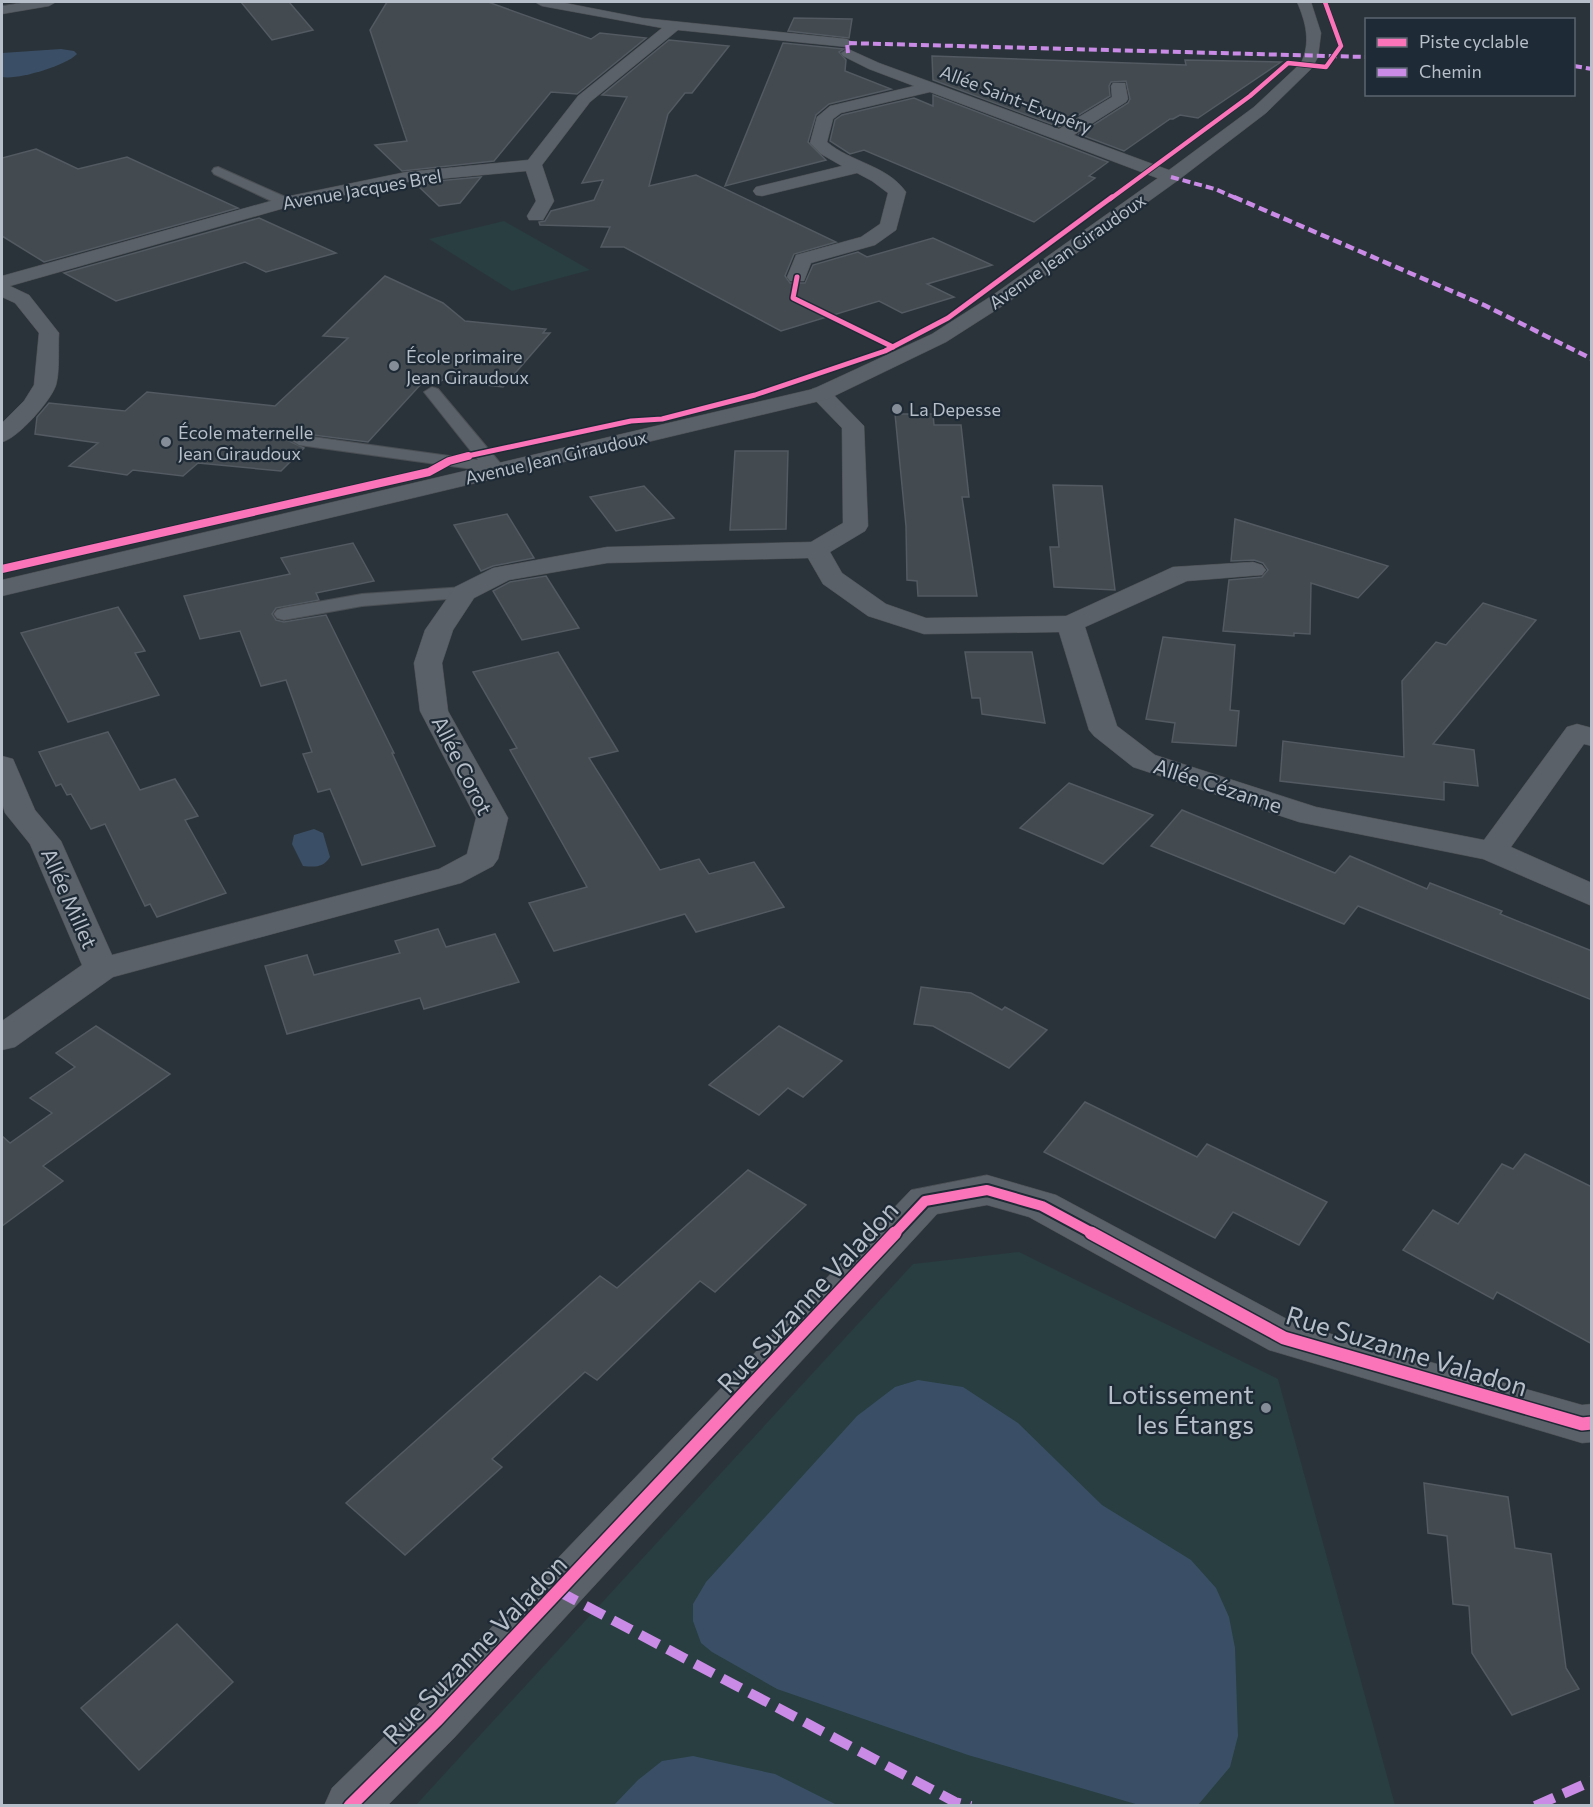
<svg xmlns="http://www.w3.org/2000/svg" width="1593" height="1807" font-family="Commissioner,sans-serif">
<rect width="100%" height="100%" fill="#2b333a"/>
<g fill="#283e40">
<path d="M504 221 590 270 512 291 429 239Z"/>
<path d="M1019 1252 1278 1379 1395 1805 415 1806 913 1264Z"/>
</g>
<g fill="#3a4f65">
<path d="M61 49 74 51 77 54C65 66 18 80 2 77V53Z"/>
<path d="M314 829 323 833 330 857C323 868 315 867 303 866L292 844 294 835Z"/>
<path d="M918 1380 963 1387 1018 1423 1102 1505 1191 1560 1216 1588 1229 1617 1235 1648 1238 1736 1230 1767 1198 1805H1139L968 1755 777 1689 712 1652 701 1643 693 1621V1604L706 1582 857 1416 895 1387Z"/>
<path d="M693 1756 775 1774 837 1805H614L638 1780 662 1761Z"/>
</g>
<g fill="#434a50" stroke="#535a61" stroke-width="1.5">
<path d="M241 2H289L313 30 272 40Z"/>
<path d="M387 2H488L591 39 600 33 646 38 577 94 551 92 494 161 402 171 375 145 407 141 370 30Z"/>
<path d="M794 18 852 19 849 38 788 31Z"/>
<path d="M669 40 729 46 692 93H685L668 114 649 186 696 175 836 242 794 254 785 276 790 283H805L813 265 858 252 867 257 933 238 992 265 927 284 954 297 902 313 879 301 781 331 624 247H601L610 227 540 225 539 222 545 221 551 211 594 200 603 180 582 183 627 97 602 95Z"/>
<path d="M783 43 844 49 839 52 846 60 845 71 891 89 829 104 816 115 808 142 826 160 725 186Z"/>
<path d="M932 56 1186 65 1185 60 1281 62 1198 118 1180 115 1173 119H1170L1124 151 1079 134 1128 103 1130 99 1126 81 1111 82 1109 86 1110 96 1059 127 933 80Z"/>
<path d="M933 95 1108 162 1089 176 1095 178 1034 222 864 150 850 154 830 141 835 120 842 115 914 98 933 106Z"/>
<path d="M36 149 78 169 127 157 238 208 44 262 2 236V158Z"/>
<path d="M481 177 460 203 439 206 415 183Z"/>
<path d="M259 218 336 253 266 272 245 262 116 301 64 273Z"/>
<path d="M385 276 443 303 465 321 546 329 543 333H550L503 387 442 380 438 384 422 383 368 442 298 433 289 441 304 448 281 471 198 463 183 476 133 470 127 475 69 466 98 443 35 434 37 417 49 403 125 411 147 392 275 406 348 338 323 336Z"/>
<path d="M895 414H933L934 425H961L969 497H962L977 596H918L917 581 907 580 906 526Z"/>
<path d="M735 451H788L786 529 730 530Z"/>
<path d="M1053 485 1102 486 1115 590 1054 587 1050 547H1059Z"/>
<path d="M644 486 674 518 616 531 590 497Z"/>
<path d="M507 514 534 558 493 566 481 571 454 525Z"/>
<path d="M1235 519 1388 566 1358 598 1311 583 1310 634 1294 633V636L1223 631 1229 580 1262 577 1268 570 1263 563 1254 560 1231 561Z"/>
<path d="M353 543 374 581 316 593 319 600 276 608 272 614 276 620 284 622 326 615 394 753H392L435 846 362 865 330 789 318 792 303 754 312 752 286 680 261 686 240 631 200 639 184 596 290 574 281 558Z"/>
<path d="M546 576 579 628 522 640 493 591 510 582Z"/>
<path d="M1483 603 1536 620 1433 744 1474 750 1478 786 1444 782V800L1280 781 1283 741 1404 757 1402 681 1436 642 1446 645Z"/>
<path d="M118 607 145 651 135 653 159 695 68 722 21 633Z"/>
<path d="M1163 637 1235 645 1230 710 1239 711 1236 746 1172 742 1175 723 1146 719Z"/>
<path d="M558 652 618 751 589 758 660 870 699 859 709 874 754 862 784 907 696 932 685 914 554 951 529 903 587 887 510 750 517 748 473 672Z"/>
<path d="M965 652H1032L1045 723 982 714 980 698H972Z"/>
<path d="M108 732 140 790 175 779 198 816 185 820 226 893 157 917 150 904 145 906 105 824 91 829 71 794 67 795 61 784 56 786 39 752Z"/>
<path d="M1069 783 1153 815 1103 864 1020 828Z"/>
<path d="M1182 810 1335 873 1350 856 1427 889 1430 883 1502 911 1500 914 1592 951V1000L1358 906 1344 924 1151 846Z"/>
<path d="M438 929 446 947 495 934 519 982 424 1009 420 998 287 1034 265 966 307 955 314 975 400 953 395 941Z"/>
<path d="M921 987 971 993 1002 1010 1005 1007 1047 1030 1009 1068 933 1026 914 1024Z"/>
<path d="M96 1026 170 1074 43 1166 63 1181 2 1226V1136L10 1143 52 1113 30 1098 75 1067 56 1053Z"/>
<path d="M779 1026 842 1061 803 1097 788 1088 759 1115 709 1085Z"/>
<path d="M1085 1102 1197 1157 1207 1144 1327 1202 1299 1245 1233 1212 1215 1238 1044 1152Z"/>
<path d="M1525 1154 1592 1187V1344L1497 1292 1493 1299 1403 1250 1433 1210 1458 1224 1502 1164 1513 1169Z"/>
<path d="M748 1170 806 1205 715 1292 700 1281 597 1380 585 1372 492 1459 502 1467 405 1555 346 1503 600 1276 617 1288Z"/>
<path d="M1424 1483 1508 1497 1515 1548 1551 1554 1566 1668 1579 1689 1512 1715 1472 1653 1469 1606 1453 1604 1447 1536 1428 1533Z"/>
<path d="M177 1624 233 1682 139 1770 81 1708Z"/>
</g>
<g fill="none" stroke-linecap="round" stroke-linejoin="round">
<defs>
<g id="service">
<path d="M218 167 290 199 292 202 285 206 280 205 214 174 212 171 214 168Z"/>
<path d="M432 387 438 389 500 463 506 472 503 476C496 477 492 477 487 471L299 445 291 440 299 435 478 460 424 392Z"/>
<path d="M464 587 471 589 474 593 471 597 362 606 284 620 277 618 274 614 277 610 284 608 362 594Z"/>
</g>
<g id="minor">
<path d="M535 2H560L642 18 847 39 854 43 847 47 678 30 590 102 542 165 554 201 543 220H529L527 216 536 201 526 171 406 182 288 207 10 286 29 295 59 333C58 347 60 372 56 385 51 401 17 439 2 442V423L24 401 34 385 39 333 15 303 2 297V276L285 197 406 172 528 160 578 96 662 28 542 6Z"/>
<path d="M848 49 879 63 1059 129 1112 97 1111 86 1113 83H1125L1128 99 1126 102 1074 135 1177 173 1180 177 1177 181H1165L930 92 841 113 833 119 827 142C850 162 887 165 906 192L896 230 875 245 811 263 804 281H790L787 277 796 255 861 237 880 224 888 193 872 181 857 173 762 196 756 195 753 191 756 187 842 166 821 154 810 143 817 117 830 106 914 86 869 69 843 56 841 53Z"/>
<path d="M820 387 828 389 864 426 868 526 865 531 830 552 842 573 886 604 926 618 1066 616 1173 567 1253 562 1262 565 1266 570 1262 575 1187 581 1085 627 1117 726 1155 755 1316 807 1484 840 1567 727 1577 724 1592 728V746L1584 744 1511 847 1592 883V906L1483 859 1299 822 1133 767 1094 736 1089 730 1059 632 924 634 868 616 823 584 808 558 607 563 509 580 474 598 453 630 442 663 448 711 508 818 498 859 493 866 461 883 113 977 15 1047 2 1050V1021L82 965 30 844 5 813 2 803V756L13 759 35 810 61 841 112 955 439 869 467 854 476 818 420 711 414 663 425 630 455 587 493 568 607 547 811 542 843 523 842 428 809 394 812 389Z"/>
<path d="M987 1175 1056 1195 1296 1324 1582 1405 1592 1404V1442L1582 1443 1269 1350 1029 1217 987 1205 937 1214 454 1738 387 1806H324L332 1788 418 1704 911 1190Z"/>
</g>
<g id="tertiary">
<path d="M27 2H56L49 6 2 14V6Z"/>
<path d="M1297 2H1311L1321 33 1318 57 1312 68 1266 113 1177 181 1007 303 946 342 828 399 2 596V580L813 389 932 334 993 295 1165 173 1254 107 1301 63C1311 43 1306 22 1297 2Z"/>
</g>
</defs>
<use href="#service" stroke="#494f54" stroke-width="2"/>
<use href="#minor" stroke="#494f54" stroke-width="1"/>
<use href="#tertiary" stroke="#494f54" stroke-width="1"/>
<use href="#service" fill="#5b6168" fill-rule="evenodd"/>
<use href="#minor" fill="#5b6168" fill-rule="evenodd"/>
<use href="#tertiary" fill="#5b6168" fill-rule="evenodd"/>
<g stroke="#ca8be6" stroke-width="4" stroke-dasharray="8 4" stroke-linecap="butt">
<path d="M848 53 847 43 1366 57"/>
<path d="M1574 66 1592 69"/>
<path d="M1171 177 1215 189 1238 199"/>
</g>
<path stroke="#ca8be6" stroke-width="4.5" stroke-dasharray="9 4.5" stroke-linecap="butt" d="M1234 197 1484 305 1592 359"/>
<g stroke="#ca8be6" stroke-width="10" stroke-dasharray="21 10" stroke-linecap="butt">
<path d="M558 1591 955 1802 971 1806"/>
<path d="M1535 1806 1592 1781"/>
</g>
<defs>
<path id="cycleway-far4" d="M1110 199 1250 96 1288 63 1326 67 1341 46 1325 2"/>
<g id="cycleway-far3">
<path d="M797 277 793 298 893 347"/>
<path d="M463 457 631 421 662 419 755 395 885 351 948 318 1112 197"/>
</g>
<path id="cycleway-far2" d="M2 569 429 472 449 461 468 456"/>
<path id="cycleway-far1" d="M894 1234 925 1201 987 1190 1042 1206 1094 1234"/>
<g id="cycleway">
<path d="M1091 1233 1284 1338 1582 1424 1592 1423"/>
<path d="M350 1806 436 1721 895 1233"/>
</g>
</defs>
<use href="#cycleway-far4" stroke="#1e2a35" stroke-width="6"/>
<use href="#cycleway-far3" stroke="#1e2a35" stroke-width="8"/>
<use href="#cycleway-far2" stroke="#1e2a35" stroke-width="10"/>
<use href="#cycleway-far1" stroke="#1e2a35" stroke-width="14"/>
<use href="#cycleway" stroke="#1e2a35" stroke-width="16"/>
<use href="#cycleway-far4" stroke="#fb73b8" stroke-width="4.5"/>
<use href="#cycleway-far3" stroke="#fb73b8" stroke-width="5"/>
<use href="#cycleway-far2" stroke="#fb73b8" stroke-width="8"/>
<use href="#cycleway-far1" stroke="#fb73b8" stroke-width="10"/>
<use href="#cycleway" stroke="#fb73b8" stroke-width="13"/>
</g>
<g fill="#858e98" stroke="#1e2a35" stroke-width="2">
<circle cx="394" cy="366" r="6"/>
<circle cx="897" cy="409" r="6"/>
<circle cx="166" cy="442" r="6"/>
<circle cx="1266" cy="1408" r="6"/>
</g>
<g text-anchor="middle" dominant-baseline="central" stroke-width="4.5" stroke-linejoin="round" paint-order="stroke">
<g font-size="18" fill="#b6bfca" stroke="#1e2a35">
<text transform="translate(1016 99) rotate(21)">Allée Saint-Exupéry</text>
<text transform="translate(362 189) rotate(-10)">Avenue Jacques Brel</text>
<text transform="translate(1067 251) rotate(-35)">Avenue Jean Giraudoux</text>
<text transform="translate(556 457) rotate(-13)">Avenue Jean Giraudoux</text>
</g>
<g font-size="18" fill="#b6bfca" stroke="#1e2a35" text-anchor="start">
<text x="406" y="356">École primaire<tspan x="406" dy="21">Jean Giraudoux</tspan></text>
<text x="909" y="409">La Depesse</text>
<text x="178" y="432">École maternelle<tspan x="178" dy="21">Jean Giraudoux</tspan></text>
</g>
<g font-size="21" fill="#b6bfca" stroke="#1e2a35">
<text transform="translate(463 765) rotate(63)">Allée Corot</text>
<text transform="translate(1218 785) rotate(18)">Allée Cézanne</text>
<text transform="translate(70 898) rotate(66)">Allée Millet</text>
</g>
<g font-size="26" fill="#b6bfca" stroke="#1e2a35">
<text transform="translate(807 1296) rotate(-47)">Rue Suzanne Valadon</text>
<text transform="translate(1407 1350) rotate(17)">Rue Suzanne Valadon</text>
<text transform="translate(474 1649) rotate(-46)">Rue Suzanne Valadon</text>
</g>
<g font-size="26" fill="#b6bfca" stroke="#1e2a35" text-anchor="end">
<text x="1254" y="1393">Lotissement<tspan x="1254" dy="30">les Étangs</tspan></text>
</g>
</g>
<rect width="1593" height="1807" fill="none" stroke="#b6bfca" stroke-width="6"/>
<rect x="1365" y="18" width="210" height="78" fill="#1e2a35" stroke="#5b6671" stroke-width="1.5"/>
<rect x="1377" y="38" width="30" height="9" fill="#fb73b8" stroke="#5b6671" stroke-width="1.5"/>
<text x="1419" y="48" font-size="18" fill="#b6bfca">Piste cyclable</text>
<rect x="1377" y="68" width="30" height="9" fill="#ca8be6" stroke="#5b6671" stroke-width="1.5"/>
<text x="1419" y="78" font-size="18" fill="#b6bfca">Chemin</text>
</svg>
